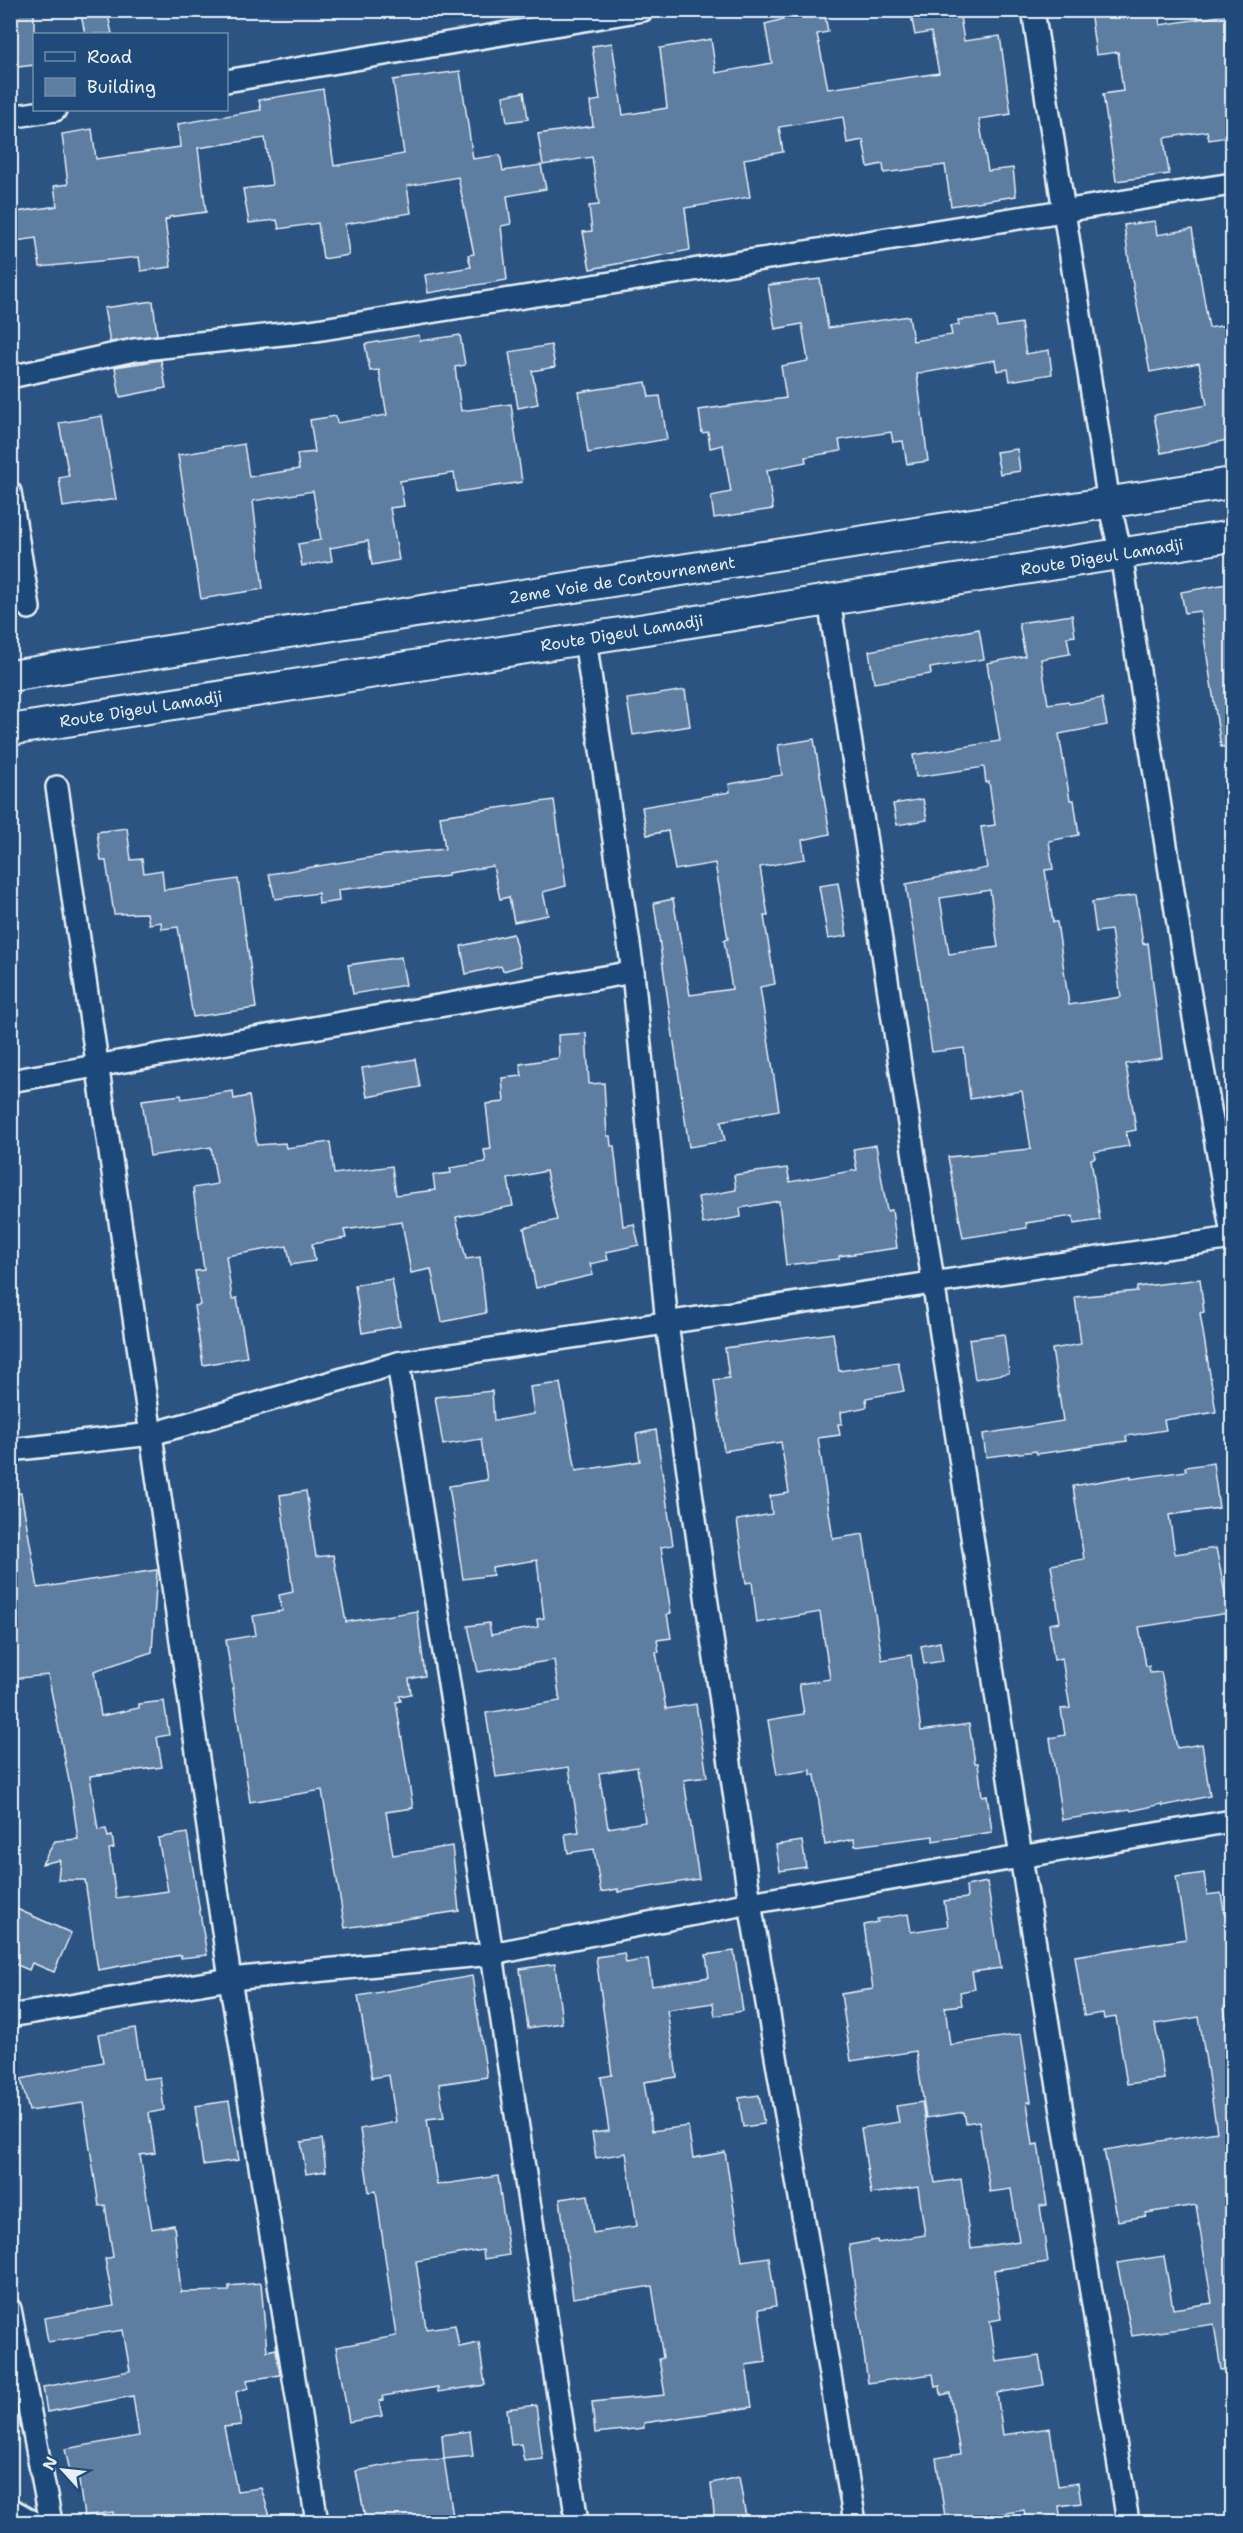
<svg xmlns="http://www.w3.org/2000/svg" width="1243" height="2533" font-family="'Shantell Sans',sans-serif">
<rect width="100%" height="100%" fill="#2b5482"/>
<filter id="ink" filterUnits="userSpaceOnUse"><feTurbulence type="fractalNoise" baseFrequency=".0167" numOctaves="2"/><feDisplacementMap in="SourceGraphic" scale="12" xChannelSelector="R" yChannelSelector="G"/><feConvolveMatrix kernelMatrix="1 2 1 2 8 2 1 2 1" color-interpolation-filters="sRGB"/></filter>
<g filter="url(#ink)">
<g fill="#5d7da1" stroke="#e8f1f8" stroke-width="1.5" fill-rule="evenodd">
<path d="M10 10H34V65L10 68Z"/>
<path d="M80 10H107L112 34H85Z"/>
<path d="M817 10H824L828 32 817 34 828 89 939 73 931 32 915 35 910 10H959L964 41 1000 36 1011 114 979 119 988 171 1013 168 1016 196 951 206 945 165 884 173 883 164 868 167 863 140 847 143 843 117 779 127 783 152 744 159 750 197 685 208 690 250 590 269 583 232 592 231 589 206 599 205 592 157 543 165 538 134 593 126 590 102 600 100 592 46 612 43 623 115 667 108 660 48 711 39 716 73 772 63 765 24Z"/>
<path d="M1090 10H1158L1160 25 1233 14V136L1209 140 1207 131 1164 138 1169 174 1116 181 1103 94 1123 91 1118 52 1096 55Z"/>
<path d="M460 71 473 159 500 155 503 171 541 165 546 189 507 196 511 224 501 226 507 280 428 293 425 275 471 267 468 255 474 254 458 177 407 186 411 213 345 224 349 255 323 259 318 223 279 229 277 220 249 223 243 189 272 185 265 138 198 148 206 212 169 217V219L165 220 171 267 141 271 139 257 40 267 36 238 10 242V213L57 206 54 186 68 184 62 134 92 129 96 159 180 147 178 124 261 110 259 100 323 89 334 166 404 154 393 80Z"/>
<path d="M524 92 528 119 507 122 503 96Z"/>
<path d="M1155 221 1157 235 1192 229 1209 328 1233 324V439L1161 453 1154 415 1207 405 1199 363 1150 372 1131 275 1124 225Z"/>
<path d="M820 279 828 328 909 316 913 341 952 335 950 326 959 325 958 320 995 317 997 327 1021 323 1026 354 1049 350 1052 374 1010 381 1008 369 997 371 995 360 917 374 928 461 907 464 903 441 893 442 891 432 839 440 841 451 805 457 806 462 767 470 773 509 714 518 711 496 731 492 723 445 710 448 708 432 702 433 699 410 786 398 781 366 808 361 802 324 775 329 768 285Z"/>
<path d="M153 301 157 335 110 342 104 308Z"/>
<path d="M419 335 420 341 460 335 465 365 455 367 461 411 511 404 522 482 457 492 454 473 400 481 404 506 390 508 399 560 372 565 368 541 330 548 332 561 302 566 298 544 321 540 313 491 253 501 263 589 201 599 178 455 244 444 249 477 299 469 297 454 315 452 310 420 336 416 337 423 387 415 379 370 370 371 365 344Z"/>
<path d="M551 345 555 367 532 371 538 404 518 408 509 352Z"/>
<path d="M161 360 166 388 120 397 115 367Z"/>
<path d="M646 382 649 397 660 396 667 439 588 453 579 392Z"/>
<path d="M102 416 116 499 63 507 59 478 69 476 59 423Z"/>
<path d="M1017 449 1020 471 1000 474 996 452Z"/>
<path d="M1233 583V746L1221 747 1200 611 1185 613 1181 592Z"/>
<path d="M1072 615 1075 636 1067 637 1070 654 1041 659 1048 704 1068 701 1069 704 1102 698 1107 725 1059 734 1070 800H1074L1079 835 1049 841 1053 869 1045 870 1053 922H1057L1069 1005 1121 997 1111 930 1096 932 1092 902 1136 895 1143 944 1148 943 1162 1058 1126 1064 1136 1130 1126 1132 1129 1146 1094 1152 1095 1158 1091 1159 1100 1220 1074 1224 1073 1216 1026 1223 1027 1228 963 1238 948 1157 1031 1149 1022 1091 970 1099 964 1048 932 1052 906 884 987 868 981 827 995 825 989 782 986 783 984 767 916 777 913 755 1000 741 987 663 1025 656 1019 623ZM990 890 998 947 949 954 940 898Z"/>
<path d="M979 629 984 659 930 668 931 674 874 683 869 651Z"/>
<path d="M685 690 690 726 633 735 627 699Z"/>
<path d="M814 739 830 834 802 840 805 859 760 867 768 916H764L775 984 760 987 779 1110 721 1121 725 1141 689 1147 654 903 673 899 690 995 732 989 724 940 728 939 715 863 675 870 668 831 647 835 642 807 730 792 729 784 782 775 778 745Z"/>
<path d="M923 799 927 820 897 825 893 804Z"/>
<path d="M554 800 566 886 543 892 548 915 514 922 509 897 500 899 493 866 448 873V876L338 890 339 901 319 904 318 893 275 899 269 874 386 855 445 849 440 816Z"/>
<path d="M127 828 131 860 142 859 144 873 162 870 164 890 238 879 256 1008 193 1017 178 927 162 929 161 922 149 924 147 913 114 914 106 861H101L97 832Z"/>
<path d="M838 883 847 936 828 939 819 886Z"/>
<path d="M513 934 521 966 503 971 501 966 466 974 461 946Z"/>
<path d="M401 957 406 985 353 994 348 965Z"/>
<path d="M586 1033 589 1084 604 1083 607 1136H610L611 1146H614L623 1226 634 1224 639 1245 606 1252 608 1260 590 1264 593 1275 536 1288 524 1228 557 1220 546 1171 508 1179 513 1206 456 1217 466 1259 480 1257 486 1313 442 1322 431 1269 411 1273 402 1222 344 1230 346 1238 312 1244 315 1261 291 1265 287 1246 226 1256 232 1299 237 1298 247 1357 203 1365 194 1306 200 1305 195 1271 204 1270 193 1188 217 1184 211 1147 150 1156 142 1100 181 1095 182 1099 233 1091 234 1099 249 1096 257 1145 285 1143 286 1148 330 1142 334 1174 392 1166 396 1195 435 1190 433 1175 451 1173 450 1168 486 1162 484 1150 491 1149 486 1104 504 1102 502 1078 522 1076 520 1064 559 1058 558 1035Z"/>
<path d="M415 1059 420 1087 367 1097 362 1068Z"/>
<path d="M876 1145 887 1211 892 1210 897 1248 839 1256V1259L786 1265 779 1201 740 1208 741 1217 703 1224 698 1197 736 1190 734 1175 787 1168 790 1182 857 1170 853 1149Z"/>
<path d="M392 1279 400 1326 362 1333 355 1285Z"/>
<path d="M1200 1279 1204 1312 1200 1313 1216 1412 1164 1420 1166 1430 1126 1436 1127 1441 1037 1454 1036 1451 986 1457 983 1434 1063 1421 1052 1349 1081 1344 1075 1297 1137 1291V1287Z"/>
<path d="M833 1333 839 1371 898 1362 904 1391 866 1398 867 1407 841 1412 842 1424H838L840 1435 818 1438 833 1539 863 1534 882 1660 911 1655 921 1731 969 1724 975 1763H978L982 1796 987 1795 992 1832 933 1841V1836L855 1846 854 1839 825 1845 815 1775H811V1770L777 1775 768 1720 804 1714 799 1684 830 1679 820 1612 757 1623 752 1582 746 1583 737 1520 772 1514 770 1496 789 1493 781 1442 724 1451 714 1380 729 1378 725 1348Z"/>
<path d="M1004 1334 1009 1373 975 1379 969 1339Z"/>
<path d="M560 1383 576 1471 640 1461 636 1434 656 1430 673 1545 661 1547 671 1613 667 1614 671 1638 657 1640 659 1652H656L666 1709 696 1704 707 1777 684 1780 699 1879 618 1892V1889L601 1892 594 1849 568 1853 565 1834 579 1832 569 1767 496 1777 486 1713 560 1701 554 1660 478 1672 468 1626 489 1623 491 1635 538 1627 537 1619 544 1618 537 1560 492 1567 493 1575 463 1579 449 1486 487 1480 481 1439 443 1445 435 1397 492 1391 494 1421 534 1414 530 1387ZM637 1767 645 1822 608 1828 599 1773Z"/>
<path d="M1213 1463 1219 1508 1169 1515 1175 1554 1216 1548 1229 1613 1139 1627 1146 1666H1149L1150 1673 1161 1672 1177 1748 1202 1744 1210 1796 1163 1806 1162 1804 1131 1811 1130 1809 1062 1820 1050 1738 1065 1735 1061 1709 1070 1708 1062 1658 1054 1660 1049 1624 1060 1622 1051 1565 1084 1559 1073 1486 1131 1476V1479L1186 1471 1185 1467Z"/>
<path d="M306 1491 316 1557 333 1555 346 1622 417 1611 425 1676 409 1679 411 1694 400 1696 401 1701 396 1702 413 1808 386 1812 393 1855 452 1846 459 1911 345 1928 322 1790 250 1802 226 1640 256 1635 253 1616 282 1611 279 1595 293 1592 280 1495Z"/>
<path d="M21 1493 38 1588 157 1570 152 1652 94 1671 101 1716 139 1708V1704L164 1701 169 1735 157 1737 162 1767 90 1776 98 1830 106 1829 108 1837 112 1836 114 1848 109 1849 116 1898 168 1891 158 1838 187 1833 207 1955 181 1958V1955L98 1970 85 1880H58L60 1860 42 1864 55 1841 78 1839 72 1796 48 1675 10 1679V1596L15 1595 10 1575V1494Z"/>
<path d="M940 1642 943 1661 924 1664 921 1646Z"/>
<path d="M802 1841 806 1867 780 1871 776 1845Z"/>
<path d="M1204 1873 1207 1895 1221 1893 1225 1916 1233 1915V2007H1224L1233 2062V2369L1221 2370 1214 2324 1132 2336 1117 2263 1164 2256 1173 2309 1212 2303 1196 2205 1146 2213V2216L1118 2221 1104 2150 1217 2132 1199 2017 1155 2024 1164 2079 1127 2084 1116 2017 1104 2019 1103 2013 1084 2016 1075 1956 1186 1939 1176 1877Z"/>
<path d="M987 1882 1001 1968 972 1972 975 1989 960 1992 962 2005 945 2007 950 2045 1021 2034 1031 2102H1027L1033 2145 1038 2144 1047 2205 1040 2206 1048 2262 994 2270 1001 2319 990 2321 996 2362 1039 2356 1044 2385 997 2393 1003 2435 1050 2428 1058 2486 1078 2483 1081 2503 1059 2506 1061 2523H1026L1024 2510 946 2523 936 2458 960 2454 950 2393 941 2395 940 2386 935 2387 933 2374 868 2383 849 2245 877 2240 878 2243 925 2235 918 2187 871 2194 861 2128 899 2122 896 2106 922 2102 935 2183 961 2179 971 2248 1019 2241 1011 2189 990 2192 979 2121 966 2123 964 2112 926 2118 916 2051 851 2061 841 1994 873 1989 864 1925 878 1922 877 1919 908 1914 911 1932 948 1926 944 1901 967 1898 966 1886Z"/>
<path d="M10 1906 71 1933 54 1972 32 1963 29 1970 10 1962Z"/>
<path d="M734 1951 743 2011 715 2016 713 2003 667 2010 677 2077 644 2082 652 2131 688 2126 693 2158 725 2152 742 2261 769 2257 776 2306 759 2309 766 2362 746 2365 752 2407 644 2423V2428L595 2433 592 2402 665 2395 659 2359 663 2358 652 2286 573 2298 560 2199 588 2195 593 2233 637 2226 626 2153 596 2158 592 2133 609 2131 601 2077 612 2075 596 1957 624 1953 626 1963 648 1959 652 1986 709 1977 706 1955Z"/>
<path d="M555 1964 562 2023 528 2028 520 1969Z"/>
<path d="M472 1976 487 2077 439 2084 444 2117 427 2119 437 2185 498 2176 509 2255 484 2259 483 2250 416 2261 426 2329 455 2325 459 2347 479 2343 485 2385 438 2392V2387L383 2396 384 2400 379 2401 382 2416 349 2422 336 2347 396 2336 376 2191 369 2192 360 2129 396 2122 389 2075 372 2078 358 1996Z"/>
<path d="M135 2028 143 2079 160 2077 164 2110 149 2113 155 2153 140 2155 152 2229 174 2225 181 2292 229 2291V2286L261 2283 267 2351 276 2349 280 2375 247 2380 248 2388 236 2392 241 2425 224 2427 237 2491 261 2488 270 2516 206 2523H178L177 2518 115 2523 113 2512 84 2516 78 2475 71 2476 65 2449 139 2436 133 2396 47 2412 43 2387 130 2371 123 2330 48 2342 44 2318 114 2306 105 2259 113 2257 105 2205 99 2206 83 2103 29 2111 21 2079 103 2062 98 2034Z"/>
<path d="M759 2095 764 2124 743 2127 739 2098Z"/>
<path d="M229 2101 239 2160 203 2165 195 2106Z"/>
<path d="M322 2139 326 2171 306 2174 301 2142Z"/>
<path d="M536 2405 543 2459 524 2461 521 2444 511 2445 507 2409Z"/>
<path d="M470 2431 473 2456 444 2459 442 2435Z"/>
<path d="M444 2459 454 2523H366L356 2471 402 2462Z"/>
<path d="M739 2477 747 2523H715L711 2483Z"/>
</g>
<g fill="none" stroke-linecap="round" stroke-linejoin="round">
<defs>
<g id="street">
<path d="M1033 10 1109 503 1121 554 1182 949 1232 1235"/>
<path d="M226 81 643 10"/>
<path d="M10 117 55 110"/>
<path d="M10 377 134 350 310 331 1232 184"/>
<path d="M10 492 29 608"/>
<path d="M829 600 1021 1857 1128 2522"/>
<path d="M585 639 633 972 667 1324 750 1903 855 2522"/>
<path d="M57 787 230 1979 317 2522"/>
<path d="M10 1081 633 972"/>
<path d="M398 1363 492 1954 577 2522"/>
<path d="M10 1450 152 1434 398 1363 1232 1238"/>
<path d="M10 2016 230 1979 492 1954 750 1903 1232 1821"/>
<path d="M10 2309 51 2522"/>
<path d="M10 2509 33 2522"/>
</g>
<g id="secondary">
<path d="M10 676 1232 483"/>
<path d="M10 730 1232 536"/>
</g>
</defs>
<use href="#street" stroke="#e8f1f8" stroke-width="26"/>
<use href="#secondary" stroke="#e8f1f8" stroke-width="34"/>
<use href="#street" stroke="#1f4a7a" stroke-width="21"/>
<use href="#secondary" stroke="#1f4a7a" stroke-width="30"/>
</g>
</g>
<g text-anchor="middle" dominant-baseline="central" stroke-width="4.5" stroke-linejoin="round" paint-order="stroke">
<g font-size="16" fill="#e8f1f8" stroke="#1f4a7a">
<text transform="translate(1102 557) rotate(-9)">Route Digeul Lamadji</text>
<text transform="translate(622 580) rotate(-9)">2eme Voie de Contournement</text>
<text transform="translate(622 633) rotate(-9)">Route Digeul Lamadji</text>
<text transform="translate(141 709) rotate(-9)">Route Digeul Lamadji</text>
</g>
</g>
<rect width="1243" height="2533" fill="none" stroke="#1f4a7a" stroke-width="36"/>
<rect x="18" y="18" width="1207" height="2497" fill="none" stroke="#e8f1f8" stroke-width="2" filter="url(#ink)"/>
<rect x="33" y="33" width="195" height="78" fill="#1f4a7a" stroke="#6f8dac" stroke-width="1.5"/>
<rect x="45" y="52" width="30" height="9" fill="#1f4a7a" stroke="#6f8dac" stroke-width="1.5"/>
<text x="87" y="63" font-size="18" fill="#e8f1f8">Road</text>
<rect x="45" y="78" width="30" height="18" fill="#5d7da1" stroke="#6f8dac" stroke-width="1.5"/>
<text x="87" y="93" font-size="18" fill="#e8f1f8">Building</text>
<g transform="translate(63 2470) rotate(297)" stroke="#1f4a7a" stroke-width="4.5" paint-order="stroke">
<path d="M0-4.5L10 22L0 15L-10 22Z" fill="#e8f1f8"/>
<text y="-9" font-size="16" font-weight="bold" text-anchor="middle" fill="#e8f1f8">N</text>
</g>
</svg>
